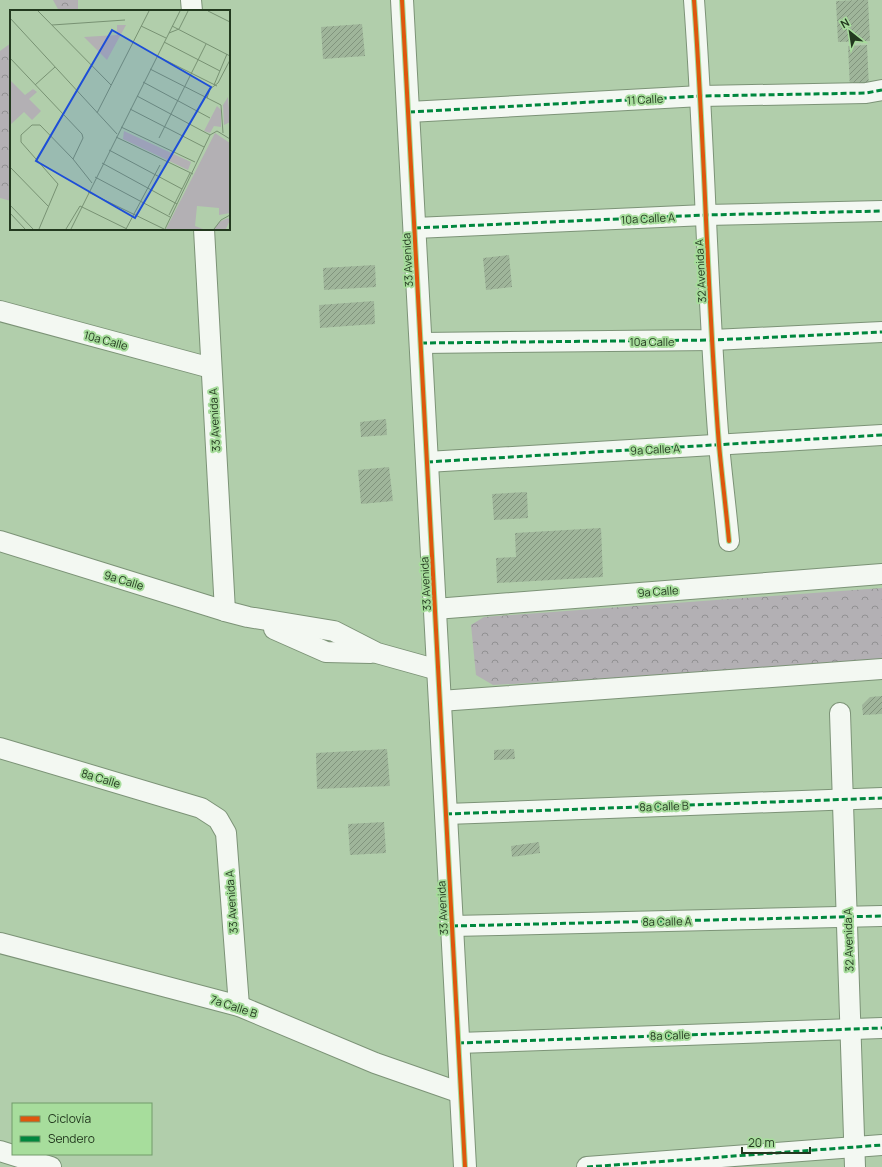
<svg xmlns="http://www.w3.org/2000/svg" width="882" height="1167" font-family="Manrope,sans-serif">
<defs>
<pattern id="forest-crowns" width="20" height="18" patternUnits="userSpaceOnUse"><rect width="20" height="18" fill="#b3b0b4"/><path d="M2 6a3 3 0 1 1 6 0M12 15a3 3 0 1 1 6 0" fill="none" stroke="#919092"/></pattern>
<pattern id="building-hatch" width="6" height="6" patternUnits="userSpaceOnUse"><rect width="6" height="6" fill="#9fb59a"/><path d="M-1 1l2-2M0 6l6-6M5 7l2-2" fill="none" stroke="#81947d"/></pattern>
</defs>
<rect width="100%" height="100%" fill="#b1ceab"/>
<g fill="url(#forest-crowns)">
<path d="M53 0H78V11H59Z"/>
<path d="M11 43V201L0 198V51Z"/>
<path d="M882 588V663L493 685 476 675 471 625 484 617Z"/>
</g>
<g fill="url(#building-hatch)">
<path d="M857 0H868L870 41 838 42 836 1Z"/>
<path d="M362 24 365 56 323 59 321 27Z"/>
<path d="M867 45 869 88 850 89 848 46Z"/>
<path d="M509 255 512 287 486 290 483 258Z"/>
<path d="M375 265 376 287 324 290 323 268Z"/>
<path d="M374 301 375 324 320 328 319 305Z"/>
<path d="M386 419 387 435 361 437 360 422Z"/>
<path d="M389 467 393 501 361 504 358 470Z"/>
<path d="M527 492 528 518 494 520 492 494Z"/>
<path d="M601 528 603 577 497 583 496 558 516 557 515 533Z"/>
<path d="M882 696V714L863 715 862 705 870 697Z"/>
<path d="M387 749 390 786 317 789 316 753Z"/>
<path d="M514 749 515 759 494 760V750Z"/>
<path d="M384 822 386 853 350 855 348 824Z"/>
<path d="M539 842 540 853 512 857 511 846Z"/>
</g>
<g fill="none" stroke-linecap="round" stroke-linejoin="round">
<defs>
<g id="minor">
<path d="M191 0 192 11"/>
<path d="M694 0C705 148 707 297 719 445 722 477 726 509 729 541"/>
<path d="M409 112 701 96 866 93 882 90"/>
<path d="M415 228 706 215 882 211"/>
<path d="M204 229 225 611"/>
<path d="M0 311 211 368"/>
<path d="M421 343 713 340 882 332"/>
<path d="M427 462 882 435"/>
<path d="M0 541 225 611 248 617 334 631 377 653 438 670"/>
<path d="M435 609 882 574"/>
<path d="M274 629 326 652 371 653"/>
<path d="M440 701 882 669"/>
<path d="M840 713 855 1167"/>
<path d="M0 748 201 808 218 819 226 833 239 1006"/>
<path d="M446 814 882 798"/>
<path d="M452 926 882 916"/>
<path d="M0 943 239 1006 375 1063 461 1093"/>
<path d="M458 1043 882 1028"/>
<path d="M0 1151 51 1167"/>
<path d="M587 1167 882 1145"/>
</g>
<path id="tertiary" d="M402 0 465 1167"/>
</defs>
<use href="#minor" stroke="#7c9377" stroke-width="22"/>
<use href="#tertiary" stroke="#7c9377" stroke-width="24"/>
<use href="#minor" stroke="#f3f8f2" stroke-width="20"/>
<use href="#tertiary" stroke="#f3f8f2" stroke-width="22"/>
<g stroke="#00873e" stroke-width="3" stroke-dasharray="6 3" stroke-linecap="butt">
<path d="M409 112 701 96 866 93 882 90"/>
<path d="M415 228 706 215 882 211"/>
<path d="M421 343 713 340 882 332"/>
<path d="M427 462 882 435"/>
<path d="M446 814 882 798"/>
<path d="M452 926 882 916"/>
<path d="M458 1043 882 1028"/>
<path d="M587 1167 882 1145"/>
</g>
<defs>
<g id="cycleway">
<path d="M402 0 465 1167"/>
<path d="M694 0C705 148 707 297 719 445 722 477 726 509 729 541"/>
</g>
</defs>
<use href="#cycleway" stroke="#a7dd9c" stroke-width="6"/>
<use href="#cycleway" stroke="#de570d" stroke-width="4"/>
</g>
<g text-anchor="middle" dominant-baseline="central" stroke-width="4" stroke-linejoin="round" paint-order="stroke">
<g font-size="11" fill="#23391f" stroke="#a7dd9c">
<text transform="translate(645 99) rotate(-3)">11 Calle</text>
<text transform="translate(648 218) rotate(-3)">10a Calle A</text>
<text transform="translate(407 260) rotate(-93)">33 Avenida</text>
<text transform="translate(700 271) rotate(-93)">32 Avenida A</text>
<text transform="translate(106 340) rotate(15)">10a Calle</text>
<text x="652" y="341">10a Calle</text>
<text transform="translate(214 420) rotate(-93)">33 Avenida A</text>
<text transform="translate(655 449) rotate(-3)">9a Calle A</text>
<text transform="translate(124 580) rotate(17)">9a Calle</text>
<text transform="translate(425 584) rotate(-93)">33 Avenida</text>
<text transform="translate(658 591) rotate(-4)">9a Calle</text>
<text transform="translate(101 778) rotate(17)">8a Calle</text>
<text transform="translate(664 806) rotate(-2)">8a Calle B</text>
<text transform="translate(231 902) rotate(-94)">33 Avenida A</text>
<text transform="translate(442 908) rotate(-93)">33 Avenida</text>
<text transform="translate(667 921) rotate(-1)">8a Calle A</text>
<text transform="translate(848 940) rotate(-92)">32 Avenida A</text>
<text transform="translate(234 1006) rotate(18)">7a Calle B</text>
<text transform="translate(670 1035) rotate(-2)">8a Calle</text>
</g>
</g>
<g transform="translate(10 10)">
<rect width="220" height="220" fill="#b1ceab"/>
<path d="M207 96 211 100V117L204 116 200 123 194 121Z" fill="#b3b0b4"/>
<path d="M107 15H116L97 50 74 27 107 25ZM1 71 15 85 23 79 27 82 19 89 31 101 22 110 14 102 0 115ZM218 87 220 112 214 115 213 95ZM114 121 181 152 178 160 113 129ZM205 123 220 133V203L209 205V198L187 196 185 216 193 219H156ZM218 208 220 210 216 219H204L209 212Z" fill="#b3b0b4"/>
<path fill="none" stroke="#789273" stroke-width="1" d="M28 1 101 75M198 1 220 12M0 8 107 124M42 15 115 10M131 16 156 28M162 16 220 46M159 23 169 19 178 1M154 32 210 61M147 46 207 76M0 48 72 124 73 128 63 149M140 59 211 95 213 123M133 72 200 108M25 75 45 57M204 75 217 44M127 86 200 125M197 88 200 79 208 73 220 50M120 99 194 137M87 103 139 1M111 117 185 152M106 127 183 164M149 128 196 34M99 140 172 179M92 153 167 194M0 157 39 197M85 167 160 207M78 182 154 219M0 195 23 219M70 196 117 219M0 203 15 219M159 205 180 163M29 219 48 174 11 132V125L22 115H30L63 149 82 173M56 219 70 196M61 219 170 1M116 219 150 155M155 219 200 125 207 121 220 129M204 219 211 210 220 205"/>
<path fill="#1d4ed8" fill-opacity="0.15" stroke="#1d4ed8" stroke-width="2" d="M102 20 201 77 125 208 26 151Z"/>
<rect width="220" height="220" fill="none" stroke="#23391f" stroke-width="2"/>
</g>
<rect x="12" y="1103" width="140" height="52" fill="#a7dd9c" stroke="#729b6a"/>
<rect x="20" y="1116" width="20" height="6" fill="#de570d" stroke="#729b6a"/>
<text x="48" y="1123" font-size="12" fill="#23391f">Ciclovía</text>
<rect x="20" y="1136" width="20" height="6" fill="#00873e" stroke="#729b6a"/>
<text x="48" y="1143" font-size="12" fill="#23391f">Sendero</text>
<g transform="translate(850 32) rotate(330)" stroke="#a7dd9c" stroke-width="3" paint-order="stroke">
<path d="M0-3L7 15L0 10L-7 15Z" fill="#23391f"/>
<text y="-6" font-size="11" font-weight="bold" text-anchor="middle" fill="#23391f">N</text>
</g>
<path d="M742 1147v6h68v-6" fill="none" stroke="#23391f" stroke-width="2"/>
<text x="748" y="1147" font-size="12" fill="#23391f" stroke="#a7dd9c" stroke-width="3" paint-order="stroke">20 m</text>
</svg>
